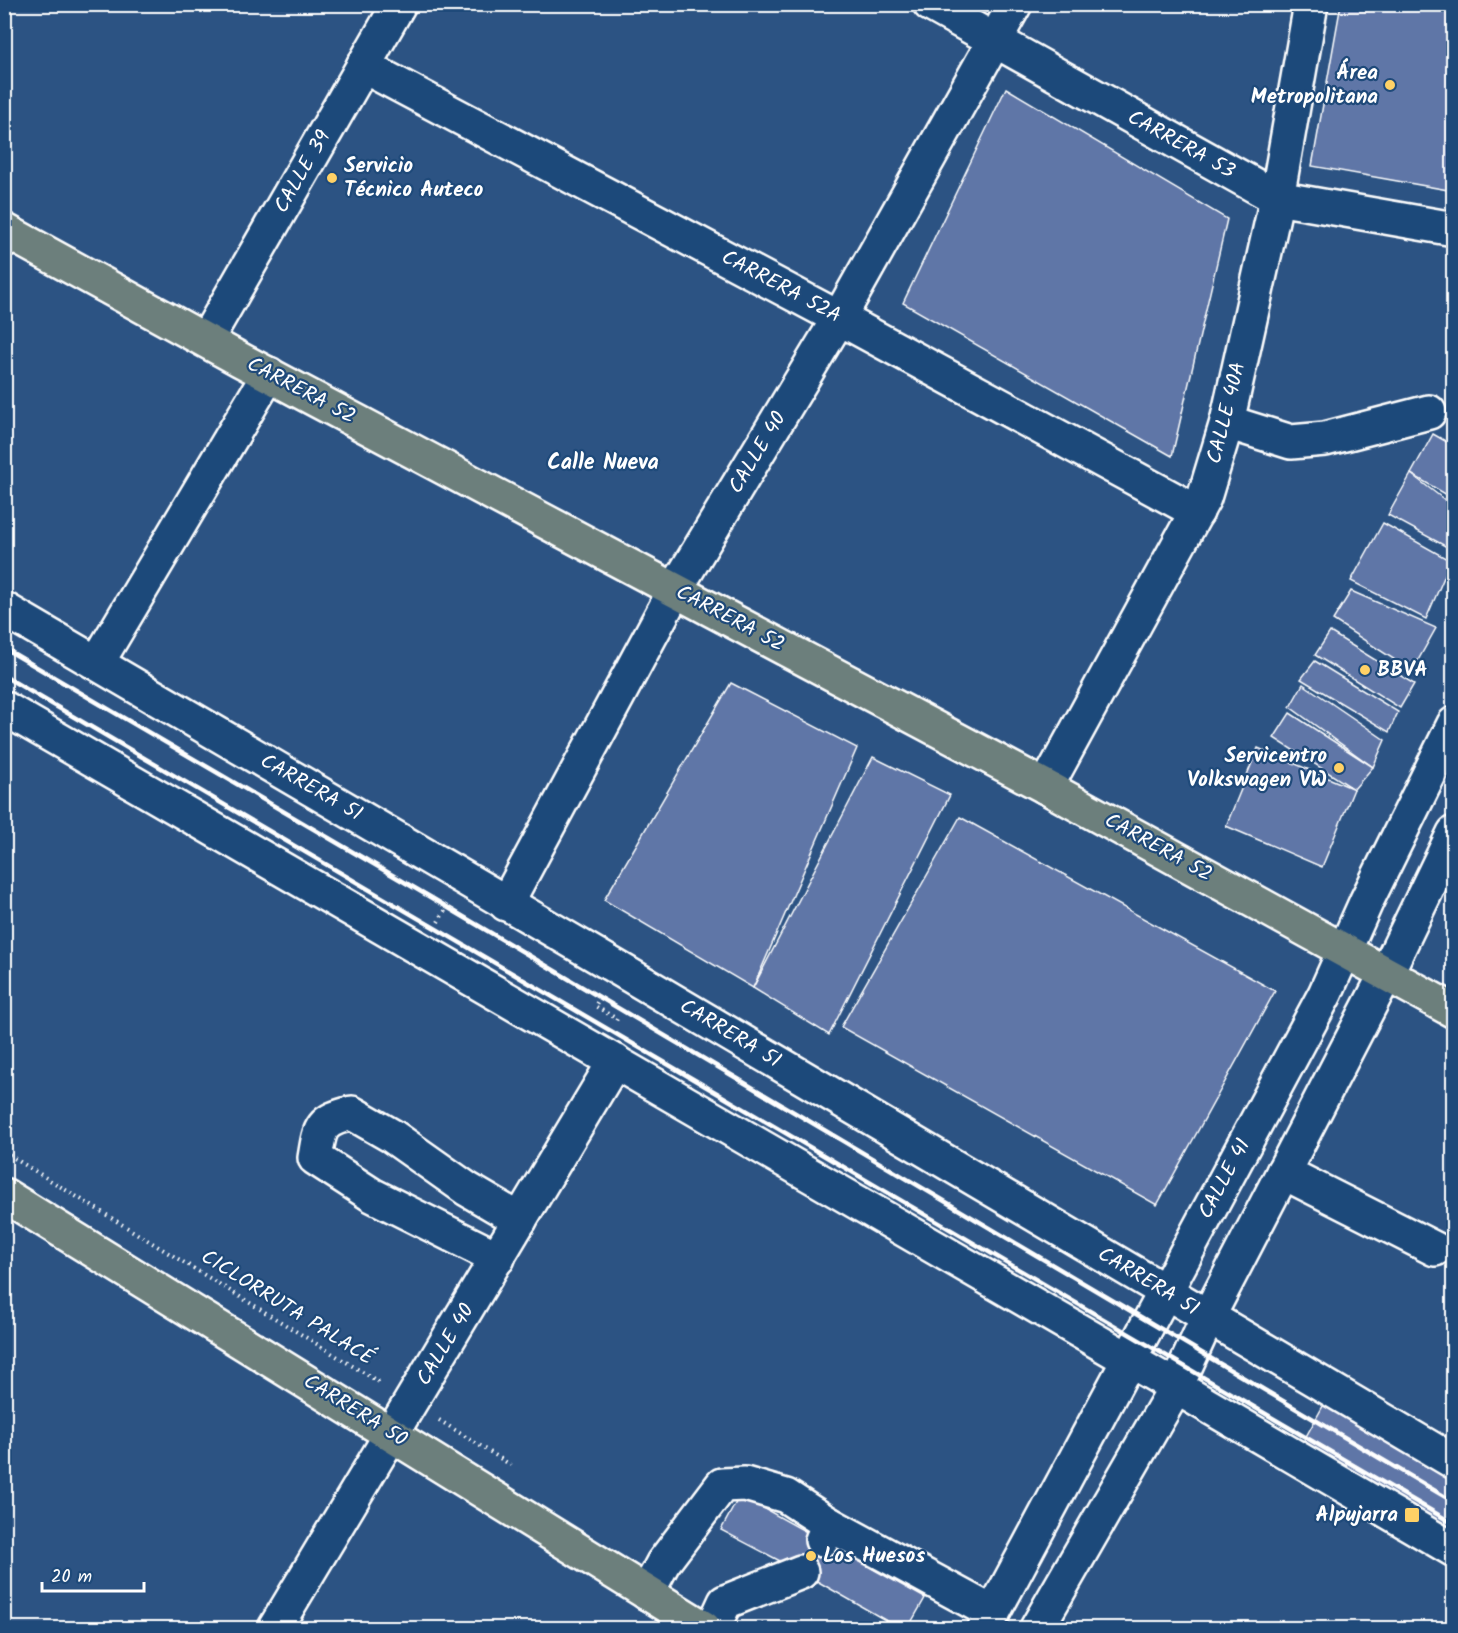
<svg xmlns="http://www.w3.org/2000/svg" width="1458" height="1633" font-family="Kalam,sans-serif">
<rect width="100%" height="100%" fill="#2c5383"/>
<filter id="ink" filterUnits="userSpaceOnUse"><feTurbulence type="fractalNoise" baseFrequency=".0167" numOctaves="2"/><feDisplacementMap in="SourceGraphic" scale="12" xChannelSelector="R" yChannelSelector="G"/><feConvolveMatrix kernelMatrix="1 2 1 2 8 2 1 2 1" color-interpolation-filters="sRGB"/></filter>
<g filter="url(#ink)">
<g fill="#5f76a7" stroke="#fff" stroke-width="1.5">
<path d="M1341 4H1454V191L1312 166Z"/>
<path d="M1006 88 1227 219 1172 456 903 303Z"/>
<path d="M1433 434 1454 446V499L1411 474Z"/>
<path d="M1411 474 1454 507V535L1447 547 1388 515Z"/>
<path d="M1383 523 1451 561 1426 619 1351 581Z"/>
<path d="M1351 591 1436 628 1412 671 1333 620Z"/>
<path d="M1330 632 1414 684 1400 708 1315 655Z"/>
<path d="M1315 661 1398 712 1389 732 1301 679Z"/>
<path d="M731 683 857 748 753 988 604 900Z"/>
<path d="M1303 684 1385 740 1373 767 1290 707Z"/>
<path d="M1290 713 1373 767 1354 789 1274 738Z"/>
<path d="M1258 748 1354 789 1322 867 1226 826Z"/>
<path d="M873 757 950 795 829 1035 753 988Z"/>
<path d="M960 817 1275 991 1157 1205 841 1027Z"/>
<path d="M1337 1381 1454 1451V1563L1289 1467Z"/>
<path d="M740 1495 925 1598 908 1628H899L801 1572 721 1530Z"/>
</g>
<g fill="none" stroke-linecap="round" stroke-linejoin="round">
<defs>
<g id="minor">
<path d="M930 4 1277 198 1454 229"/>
<path d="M363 66 839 318 1197 512"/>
<path d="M206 340 399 4"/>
<path d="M1227 422 1291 442 1325 439 1429 412"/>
<path d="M4 609 616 967 1454 1462"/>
<path d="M97 663 269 374"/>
<path d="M4 708 1176 1387 1454 1550"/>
<path d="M1046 787 1204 498 1227 422 1277 198 1311 4"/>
<path d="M506 904 675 590 839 318 1015 4"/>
<path d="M1283 1172 1435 1249"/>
<path d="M498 1258 372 1195 315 1158C320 1127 320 1121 352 1113L392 1136 467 1189 520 1220"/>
<path d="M822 1540 829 1524 993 1613"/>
<path d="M647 1593 663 1563 722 1485 745 1484 786 1496 829 1524"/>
<path d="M275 1628 615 1061"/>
<path d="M713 1628 725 1602 801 1572"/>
<path d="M985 1628 1325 994 1367 900 1454 724"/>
<path d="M1037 1628 1176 1387 1208 1317 1386 974 1454 833"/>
</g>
<g id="major">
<path d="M4 230 241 360 1046 787 1454 1011"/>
<path d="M4 1195 704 1628"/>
</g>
</defs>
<use href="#minor" stroke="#fff" stroke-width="38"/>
<use href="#major" stroke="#fff" stroke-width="38"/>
<g stroke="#fff" stroke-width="4" stroke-dasharray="1.5 4.5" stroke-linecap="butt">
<path d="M438 922 448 906"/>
<path d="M600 997 595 1006 617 1019 615 1023"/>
<path d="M4 1152 382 1384"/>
<path d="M439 1420 514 1467"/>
<path d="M761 1624 768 1628"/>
</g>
<use href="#minor" stroke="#1f4a7a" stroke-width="33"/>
<use href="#major" stroke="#6c7f7c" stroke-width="33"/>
<g stroke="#fff" stroke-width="4.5">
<path d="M4 648 430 897 1454 1502"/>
<path d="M4 676 1454 1524"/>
</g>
</g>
</g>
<g fill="#ffd166" stroke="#1f4a7a" stroke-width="2">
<circle cx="1390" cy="85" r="6"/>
<circle cx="332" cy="178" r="6"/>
<circle cx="1365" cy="670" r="6"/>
<circle cx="1339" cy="768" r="6"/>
<rect x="1404" y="1507" width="16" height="16" rx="3"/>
<circle cx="811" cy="1556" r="6"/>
</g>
<g text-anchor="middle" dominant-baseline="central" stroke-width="4.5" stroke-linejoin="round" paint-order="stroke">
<g font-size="21" font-weight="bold" fill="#fff" stroke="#1f4a7a" text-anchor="end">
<text x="1378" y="73">Área<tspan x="1378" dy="24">Metropolitana</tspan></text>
<text x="344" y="166" text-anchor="start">Servicio<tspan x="344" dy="24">Técnico Auteco</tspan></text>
<text x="1377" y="670" text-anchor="start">BBVA</text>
<text x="1327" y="756">Servicentro<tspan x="1327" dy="24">Volkswagen VW</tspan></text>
<text x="1398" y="1515">Alpujarra</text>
<text x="823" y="1556" text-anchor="start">Los Huesos</text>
</g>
<g font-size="21" fill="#fff" stroke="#1f4a7a">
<text transform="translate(1181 145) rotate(29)">CARRERA 53</text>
<text transform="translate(303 172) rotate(-60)">CALLE 39</text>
<text transform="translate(781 287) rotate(28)">CARRERA 52A</text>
<text transform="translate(301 391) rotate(28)">CARRERA 52</text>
<text transform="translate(1227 413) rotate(-76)">CALLE 40A</text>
<text transform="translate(758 453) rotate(-59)">CALLE 40</text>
<text transform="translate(730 619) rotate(28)">CARRERA 52</text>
<text transform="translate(311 788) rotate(30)">CARRERA 51</text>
<text transform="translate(1158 848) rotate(29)">CARRERA 52</text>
<text transform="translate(730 1034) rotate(31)">CARRERA 51</text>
<text transform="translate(1225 1179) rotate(-62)">CALLE 41</text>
<text transform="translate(1148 1282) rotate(31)">CARRERA 51</text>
<text transform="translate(287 1308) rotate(32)">CICLORRUTA PALACÉ</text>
<text transform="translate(446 1345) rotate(-59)">CALLE 40</text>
<text transform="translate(355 1411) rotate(32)">CARRERA 50</text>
</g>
<g font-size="22" font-weight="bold" fill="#fff" stroke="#1f4a7a">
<text x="603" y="463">Calle Nueva</text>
</g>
</g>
<rect width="1458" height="1633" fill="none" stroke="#1f4a7a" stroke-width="24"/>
<rect x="12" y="12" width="1434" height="1609" fill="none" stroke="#fff" stroke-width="2" filter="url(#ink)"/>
<path d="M42 1582v9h102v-9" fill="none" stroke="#ffffff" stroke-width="3"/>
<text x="51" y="1582" font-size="18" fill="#ffffff" stroke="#1f4a7a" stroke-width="4.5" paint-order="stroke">20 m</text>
</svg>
